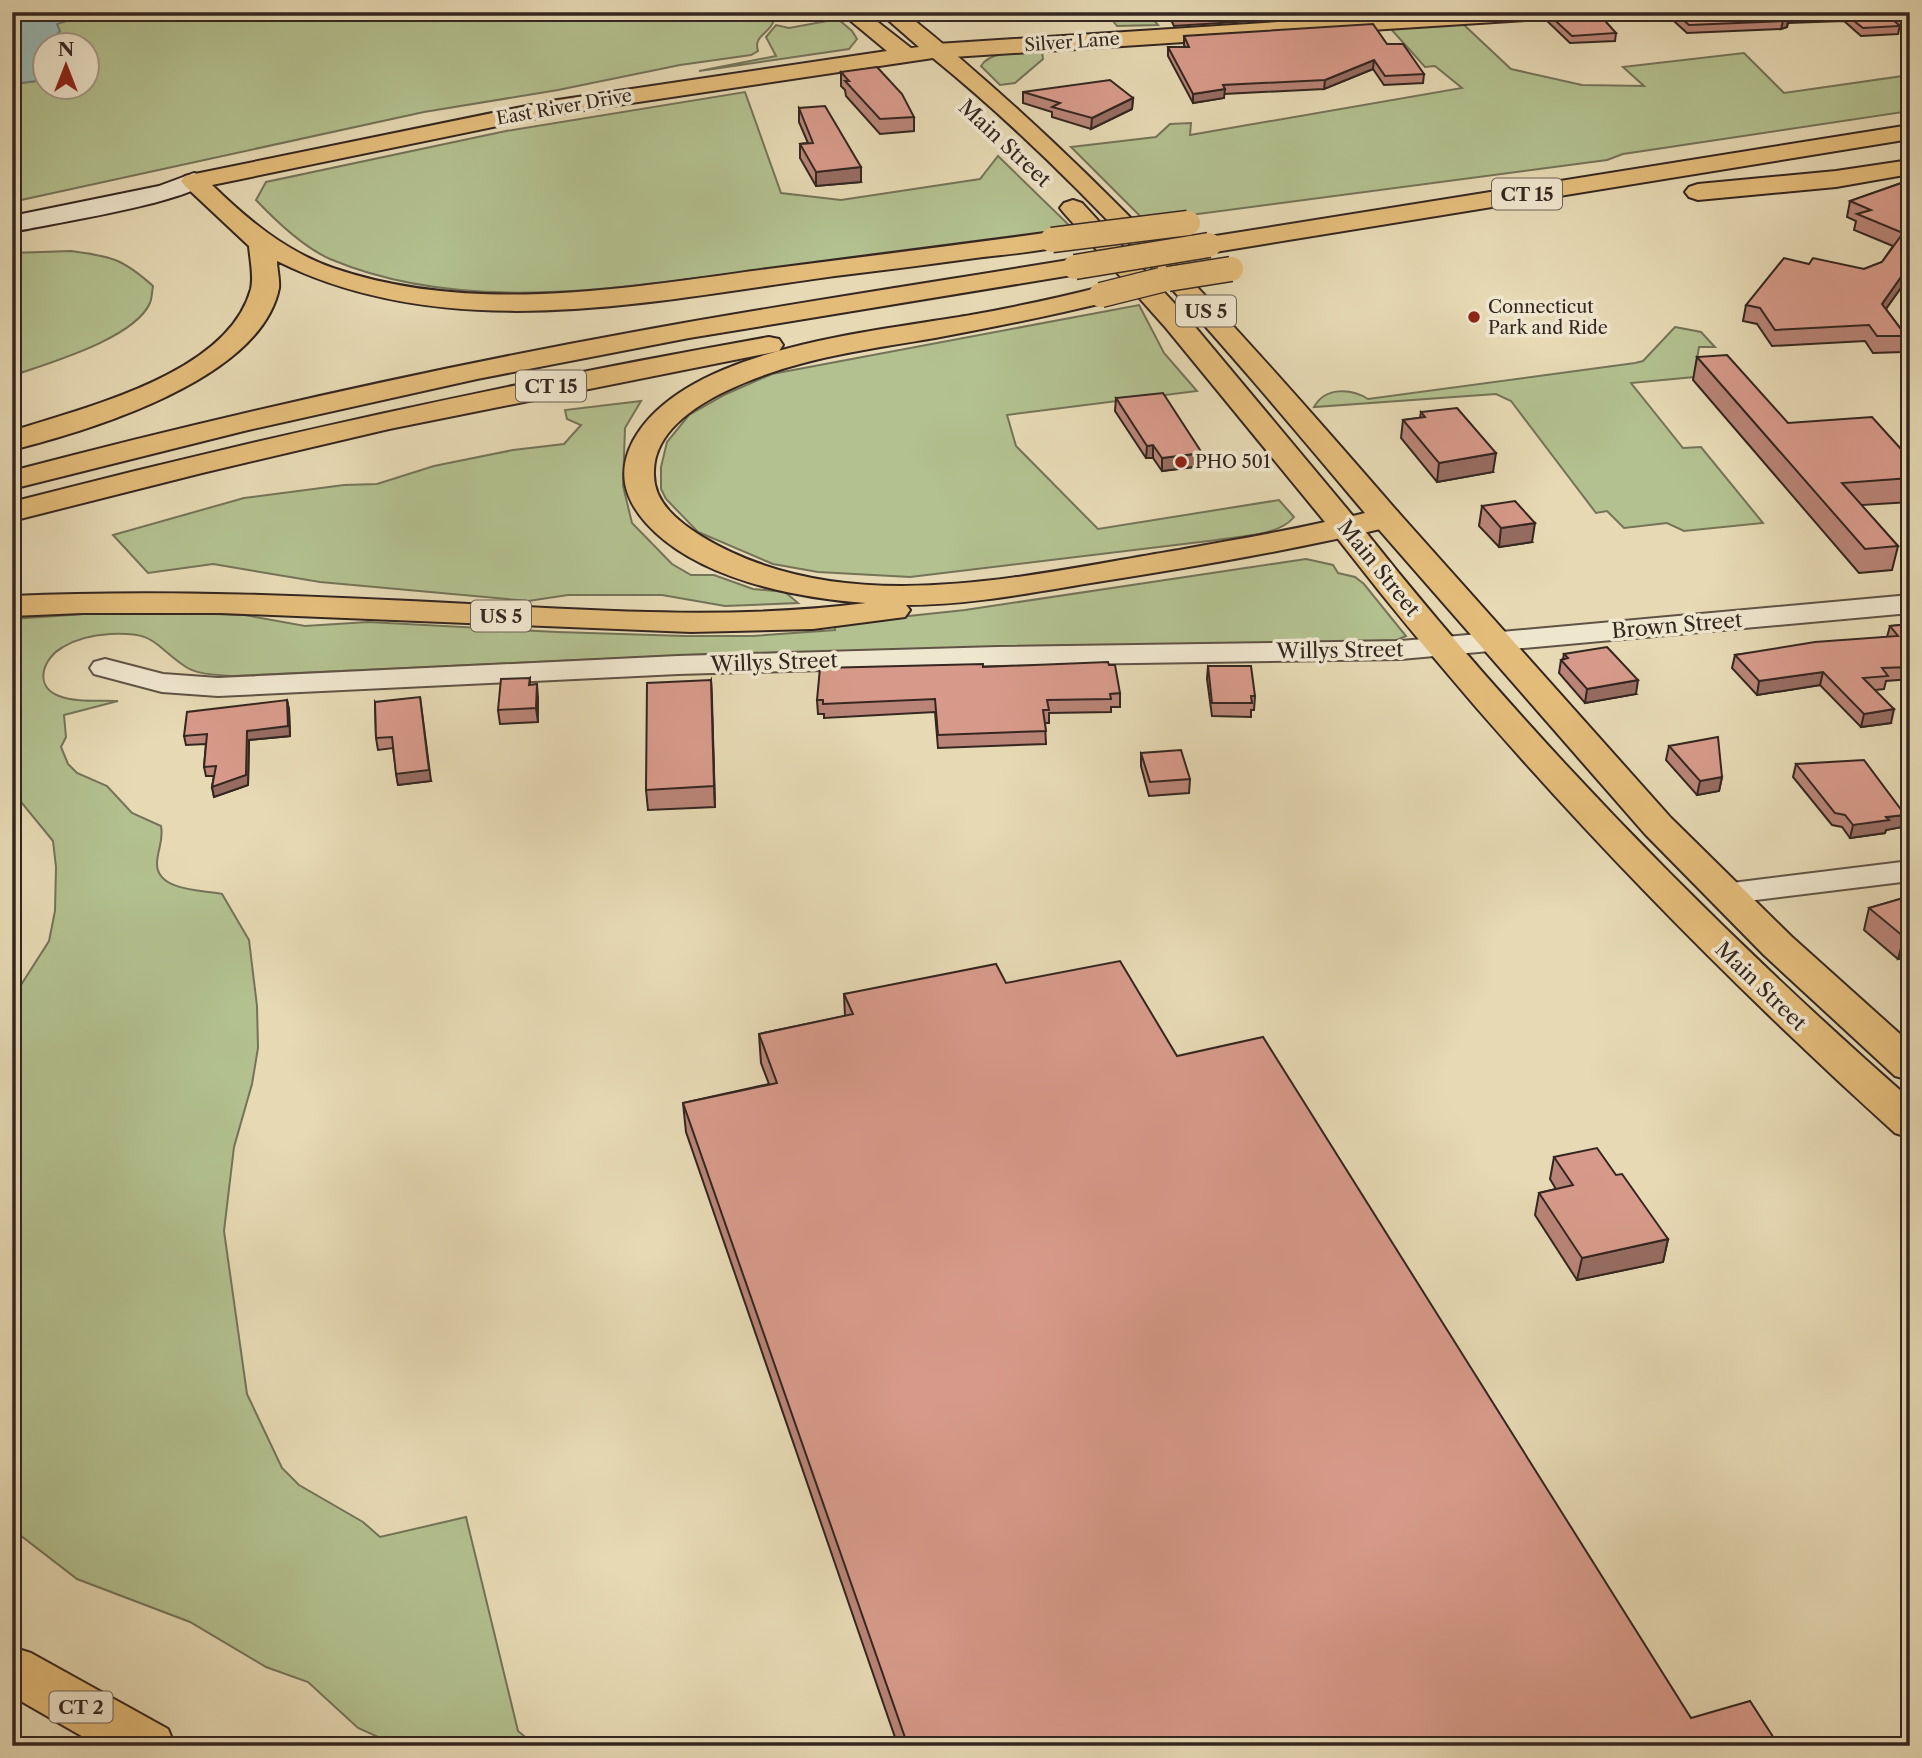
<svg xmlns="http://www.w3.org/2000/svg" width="1922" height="1758" font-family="'Libre Caslon Text',serif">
<rect width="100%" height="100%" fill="#e6d9b4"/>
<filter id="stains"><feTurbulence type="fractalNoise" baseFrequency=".00286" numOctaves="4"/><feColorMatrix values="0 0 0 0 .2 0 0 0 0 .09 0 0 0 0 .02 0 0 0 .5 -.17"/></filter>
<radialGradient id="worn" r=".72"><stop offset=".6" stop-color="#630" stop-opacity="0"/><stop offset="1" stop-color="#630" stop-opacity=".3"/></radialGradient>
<g fill="#b3c08f" stroke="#747358" stroke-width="2">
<path d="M95 12H759L774 20C770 34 753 35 758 51L751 55 680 65 558 90 424 112 12 202V84L45 80 46 88H88V46L54 45 56 24Z"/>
<path d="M1106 12H1147L1158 25 1117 26Z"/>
<path d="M838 19 852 31 857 39 849 49 699 71 776 56 766 37 776 25 789 28Z"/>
<path d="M1463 24 1511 69 1582 85 1644 86 1623 67 1744 53 1784 93 1910 75V111L1623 154 1607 160 1145 221 1071 147 1156 137 1170 124 1191 123 1190 135 1462 88 1435 66 1425 67 1391 29Z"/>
<path d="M1042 52 1043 59 1015 83 1000 85 981 66C991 49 1024 53 1042 52Z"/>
<path d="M745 92 781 193 841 200 980 179 998 156 1074 230C967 244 860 258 754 271 616 288 463 315 330 259 305 248 275 220 256 200L266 182 506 131Z"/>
<path d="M71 251C111 256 123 259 153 286 152 291 152 298 150 303 134 339 48 363 12 376V253Z"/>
<path d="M1139 305 1164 353 1197 391 1007 415 1016 446 1098 529 1279 500 1294 517C1279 536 1239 536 1217 540L910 577 818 572 773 564 698 532 666 499 661 489V467L667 442 689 415 726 394 772 374Z"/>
<path d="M1675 327 1701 332 1715 347H1699L1694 377 1631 383 1683 448 1701 447 1763 523 1684 531 1667 523 1624 528 1607 511 1596 513 1511 401 1496 394 1314 407C1325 387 1351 388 1368 399L1635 363 1643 361Z"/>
<path d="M641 401 625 428 623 486 632 523 672 564 691 575H714L753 589 785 592 798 603 725 606 662 595H568L528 601 320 582 213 564 148 573 113 535 244 498 344 485 377 484 434 466 513 450 564 444 581 425 567 419 565 410Z"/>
<path d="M1306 559 1333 565 1338 573 1355 577 1364 584 1406 636 1392 642 711 654 233 676C218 675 198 675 186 667 152 644 157 632 110 634 94 635 76 639 63 647 43 658 33 686 59 696 77 703 99 700 118 701L64 715 66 737 61 747 68 764 77 773 107 786 132 813 161 826C164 841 157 850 157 864 157 891 202 890 222 894L249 940 257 1006 258 1048 252 1084 234 1147 224 1231 247 1394 282 1468 299 1485 363 1522 380 1537 466 1517 518 1731 536 1746H389L385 1740 358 1728 308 1682 266 1667 190 1622 77 1579 20 1535 12 1523V999L49 941 55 911 56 867 53 841 12 791V619L113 612 181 613 245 615 305 626 368 622 557 632 685 636H752L835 630 834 624 965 610Z"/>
</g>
<path fill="#98b9b5" stroke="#707e79" stroke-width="2" d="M12 12H95L57 24 60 31 54 38 56 44 46 46 45 80 12 84Z"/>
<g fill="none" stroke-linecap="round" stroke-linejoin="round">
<defs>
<g id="street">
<path d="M1910 595V613L1401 659 998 665 678 674 218 696 162 692 94 674 90 668 94 662 105 659 163 674 218 678 678 656 998 647 1401 641Z"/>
<path d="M1910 861V881L1724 904 1712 901 1707 894 1712 887 1724 884Z"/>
</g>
<path id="secondary" d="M194 173 203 176 207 181C192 202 44 225 12 232V216L159 186Z"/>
<g id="primary">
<path d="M1435 12H1552L1549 17 1541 19 937 58 929 56 926 51 929 46 937 44Z"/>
<path d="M1386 509 1397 511 1671 818 1792 937 1910 1043V1080L1895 1076 1764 955 1645 834 1375 525 1370 518 1375 511Z"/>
<path d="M1346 518 1357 521C1522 730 1710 923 1910 1099V1138L1895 1133C1693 950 1502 751 1335 535L1330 528 1335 521Z"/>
</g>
<g id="highway">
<path d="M840 12H865L911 48 919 47 879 12H904C1090 161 1242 332 1397 511L1402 518 1397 525C1299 549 1198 566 1097 582 1034 592 971 605 906 605L910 610 905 617 813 629 691 632 221 613H82L12 616V596C165 589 316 596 469 604 600 611 735 620 866 603 796 598 696 579 646 523 624 498 617 472 633 441 684 347 875 332 971 315 1015 307 1058 298 1101 287L1111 289 1115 295 1111 301C1053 315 994 327 935 338 864 350 792 359 726 391 693 407 652 434 654 475 654 503 679 522 701 536 844 623 1025 575 1179 550 1227 541 1276 533 1325 522L1166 328 1064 213 1060 208 1064 203 1073 200 1082 203 1186 316 1353 516 1365 513C1231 354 1095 190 933 58L551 115 212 185C248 220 285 251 333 268 473 316 626 288 768 269 863 257 958 245 1052 232L1061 234 1065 240 1061 246C1036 252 1009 254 983 257 933 264 884 270 835 276 652 301 450 347 277 261 277 269 280 280 279 288 261 379 91 430 12 450V431C86 407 228 374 251 289 254 276 250 259 249 246L185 186 181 181 185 176 551 101 887 51Z"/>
<path d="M1910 125V139L1209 253 1200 251 1196 245 1200 239 1209 237Z"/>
<path d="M1910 160V174L1836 187 1698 200 1689 197 1685 192 1689 187 1698 184 1836 171Z"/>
<path d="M1075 259 1084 261 1088 267 1084 273 689 338 477 379 244 431 12 489V471C218 417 425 370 634 332 781 305 928 283 1075 259Z"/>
<path d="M769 337 779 339 783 345 779 351 389 429 202 473 12 521V502C263 437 515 382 769 337Z"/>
<path d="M12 1647 31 1653 168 1729 175 1746H99L12 1696Z"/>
</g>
</defs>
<use href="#street" stroke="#605345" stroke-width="4"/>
<use href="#secondary" stroke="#342620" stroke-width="4"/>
<use href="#primary" stroke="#342620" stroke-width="4"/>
<use href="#highway" stroke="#342620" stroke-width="4"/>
<use href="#street" fill="#efe6ce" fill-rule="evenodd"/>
<use href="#secondary" fill="#efe6ce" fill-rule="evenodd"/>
<use href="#primary" fill="#e3bc7a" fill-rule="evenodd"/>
<use href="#highway" fill="#e3bc7a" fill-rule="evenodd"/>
<defs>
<g id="highway-bridge">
<path d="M1052 240 1188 223"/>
<path d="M1075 267 1209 245"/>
<path d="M1168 279 1231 269"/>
<path d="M1101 295 1161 280"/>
</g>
</defs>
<use href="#highway-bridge" stroke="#342620" stroke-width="27" stroke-linecap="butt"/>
<use href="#highway-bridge" stroke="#e3bc7a" stroke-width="24"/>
</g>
<g fill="#b98477" stroke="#342620" stroke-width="2">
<path d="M1167 12H1360V14L1174 26Z"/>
<path d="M1664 12H1910V25H1900L1898 34 1861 36 1844 21 1788 23 1787 27 1781 29 1687 33Z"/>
<path d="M1547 13 1616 33 1615 41 1570 43 1546 20Z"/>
<path d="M1184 36 1387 44 1424 74 1423 83 1384 85 1373 69 1324 89 1224 94V98L1193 103 1168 56V47H1185L1184 45Z"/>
<path d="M841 72 914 117V131L880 134 846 96 845 90 841 86Z"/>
<path d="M1023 92 1133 98 1132 109 1091 129 1052 117V112L1023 103Z"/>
<path d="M799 108 861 182 816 186 800 158V144L808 143 799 122Z"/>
<path d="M1910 180V275L1886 309 1906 336 1902 352 1873 353 1865 341 1772 346 1757 324 1743 321 1746 305 1809 264 1864 269 1882 262 1893 246 1854 230 1856 221 1847 217 1850 201Z"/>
<path d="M1697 357 1788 423 1910 459V502L1861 505 1898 546 1892 570 1859 573 1693 380Z"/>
<path d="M1116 398 1202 453 1201 466 1162 471 1153 458H1146L1115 411Z"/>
<path d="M1421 412 1493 472 1437 482 1401 438 1403 420 1420 418Z"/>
<path d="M1482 506 1532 542 1499 547 1479 526Z"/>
<path d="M1910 624V679L1886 681 1884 689 1875 690 1891 723 1861 727 1820 685 1757 695 1732 668 1735 655 1887 637 1890 626Z"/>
<path d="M1564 654 1636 694 1585 703 1559 673 1561 660 1563 659Z"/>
<path d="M1208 666 1255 696 1254 710H1251V717L1212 716 1207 679Z"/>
<path d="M530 678V685L538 698V722L500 724 498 710Z"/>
<path d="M711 680 715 807 648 810 646 790Z"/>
<path d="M1120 693V707H1111V712L1049 713V723H1045L1046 744 938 748 935 712 824 718V714H818L817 700Z"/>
<path d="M287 700 289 710 290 736 249 740 248 785 214 797 212 787 214 776H206L204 767 206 744 186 745 184 736Z"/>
<path d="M375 702 431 781 398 785 393 748 378 750 376 738Z"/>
<path d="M1669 746 1722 777 1719 791 1697 795 1666 760Z"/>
<path d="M1141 753 1190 779 1189 793 1149 796 1141 766Z"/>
<path d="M1796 764 1905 815 1902 827 1886 830 1885 833 1850 838 1842 827 1832 825 1793 777Z"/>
<path d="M1910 896V955L1898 959 1864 930 1869 908Z"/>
<path d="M1006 983 1177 1056 1691 1718 1779 1746H898L686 1132 683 1103 769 1084 761 1063 759 1034 845 1016 844 994Z"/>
<path d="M1554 1157 1616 1175 1668 1239 1663 1262 1577 1280 1535 1215 1539 1193 1556 1189 1550 1179Z"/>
</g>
<g fill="#966c61" stroke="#342620" stroke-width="2">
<path d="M1788 20 1787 27 1781 29 1783 21Z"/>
<path d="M1374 60 1373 69 1324 89 1325 80Z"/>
<path d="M1225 89 1224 98 1193 103V94Z"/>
<path d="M1133 98 1132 109 1091 129 1092 118Z"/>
<path d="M861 167V182L816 186V172Z"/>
<path d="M1910 264V275L1878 320 1882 304Z"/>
<path d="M1153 445V458H1146L1147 446Z"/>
<path d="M1202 453 1201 466 1162 471V458Z"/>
<path d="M1496 453 1493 472 1437 482 1439 463Z"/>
<path d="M1535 523 1532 542 1499 547 1501 528Z"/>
<path d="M1823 672 1820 685 1757 695 1759 681Z"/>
<path d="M711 680 712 700 715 807 714 786Z"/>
<path d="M1638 680 1636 694 1585 703 1587 689Z"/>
<path d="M537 684 538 698V722L536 708Z"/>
<path d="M420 697 431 781 398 785 396 774Z"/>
<path d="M287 700 289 710 290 736 249 740 248 785 214 797 212 787 247 731Z"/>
<path d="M1894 709 1891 723 1861 727 1864 714Z"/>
<path d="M1722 777 1719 791 1697 795 1700 781Z"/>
<path d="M1905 815 1902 827 1886 830 1885 833 1850 838 1853 825 1886 817Z"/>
<path d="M1910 935V955L1898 959 1904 937Z"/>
<path d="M1668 1239 1663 1262 1577 1280 1582 1258Z"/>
</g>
<g fill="#d79a8a" stroke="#342620" stroke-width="2">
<path d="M1171 12H1288L1175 20Z"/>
<path d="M1597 12 1616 33 1572 36 1547 13Z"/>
<path d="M1674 12H1910V17L1898 18 1901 20H1893L1900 26 1863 28 1845 14 1785 16 1788 20 1783 21 1689 25Z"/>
<path d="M1373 24 1387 44H1403L1424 74 1385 76 1374 60 1325 80 1223 85 1225 89 1193 94 1168 47H1189L1184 36Z"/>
<path d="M877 67 902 94 914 117 880 119 845 81H849L841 72Z"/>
<path d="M1110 80 1133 98 1092 118 1052 107 1060 103 1023 92Z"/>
<path d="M825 106 861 167 816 172 800 144 813 143 799 108Z"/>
<path d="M1910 180V264L1882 304 1906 336H1877L1869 325 1775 330 1760 308 1746 305 1784 258 1809 264 1813 258 1864 269 1882 262 1903 233 1857 214 1871 210 1850 201Z"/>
<path d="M1727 355 1788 423 1872 417 1910 459V478L1842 483 1898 546 1865 549 1697 357Z"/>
<path d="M1163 393 1202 453 1162 458 1153 445 1147 446 1116 398Z"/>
<path d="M1457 408 1496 453 1439 463 1403 420 1425 417 1421 412Z"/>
<path d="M1515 501 1535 523 1501 528 1482 506Z"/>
<path d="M1910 624V667L1882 668 1888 676 1863 678 1894 709 1864 714 1823 672 1759 681 1735 655 1815 642 1898 636 1890 626Z"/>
<path d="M1607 647 1638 680 1587 689 1561 660 1568 658 1564 654Z"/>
<path d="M1108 662 1109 665H1115L1120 693 1110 694 1111 699 1047 700 1049 710H1043L1046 731 938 735 935 699 823 704V700H817L820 668 983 664V667Z"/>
<path d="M1208 666H1251L1255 696H1251L1252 703H1212Z"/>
<path d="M530 678 529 685 537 684 536 708 498 710 501 679Z"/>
<path d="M711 680 714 786 646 790 647 683Z"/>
<path d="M420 697 429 770 396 774 392 737 376 738 375 702Z"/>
<path d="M287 700 288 726 247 731 246 775 212 787 216 766 204 767 207 734 184 736 187 712Z"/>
<path d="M1718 737 1722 777 1700 781 1669 746Z"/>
<path d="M1181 750 1190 779 1150 782 1141 753Z"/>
<path d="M1864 760 1905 815 1886 817 1889 820 1853 825 1845 815 1835 813 1796 764Z"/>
<path d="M1910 896V935L1904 937 1869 908Z"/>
<path d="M1120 961 1177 1056 1263 1037 1691 1718 1750 1701 1779 1746H908L683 1103 777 1083 759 1034 853 1014 844 994 996 964 1006 983Z"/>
<path d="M1597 1148 1616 1175 1622 1174 1668 1239 1582 1258 1539 1193 1573 1185 1554 1157Z"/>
</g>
<g fill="#8f2418" stroke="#efe6ce" stroke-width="2.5">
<circle cx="1474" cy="317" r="7"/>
<circle cx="1181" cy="462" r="7"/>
</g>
<g text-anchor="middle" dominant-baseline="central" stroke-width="7" stroke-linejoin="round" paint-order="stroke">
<g font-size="18" fill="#342620" stroke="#efe6ce">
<text transform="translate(1072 42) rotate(-4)">Silver Lane</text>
<text transform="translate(564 107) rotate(-10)">East River Drive</text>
</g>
<g font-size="18" fill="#342620" stroke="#efe6ce" text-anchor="start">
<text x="1488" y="307">Connecticut<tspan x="1488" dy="21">Park and Ride</tspan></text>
<text x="1195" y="462">PHO 501</text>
</g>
<g fill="#efe6ce" stroke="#6c6054" stroke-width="2">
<rect x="1492" y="178.5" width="70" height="31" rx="5"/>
<rect x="1176" y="295.5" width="60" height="31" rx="5"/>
<rect x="516" y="370.5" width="70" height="31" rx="5"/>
<rect x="471" y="600.5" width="60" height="31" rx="5"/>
<rect x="49.5" y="1691.5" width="63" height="31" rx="5"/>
</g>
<g font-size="19" font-weight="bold" fill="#342620">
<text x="1527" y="194">CT 15</text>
<text x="1206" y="311">US 5</text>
<text x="551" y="386">CT 15</text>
<text x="501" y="616">US 5</text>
<text x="81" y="1707">CT 2</text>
</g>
<g font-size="21" fill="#342620" stroke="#efe6ce">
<text transform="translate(1005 143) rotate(43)">Main Street</text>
<text transform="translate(1379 568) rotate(51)">Main Street</text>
<text transform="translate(1677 625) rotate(-5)">Brown Street</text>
<text transform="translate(1340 650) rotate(-1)">Willys Street</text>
<text transform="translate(774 662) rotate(-2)">Willys Street</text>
<text transform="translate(1761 986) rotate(44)">Main Street</text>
</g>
</g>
<rect width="1922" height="1758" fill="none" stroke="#e6d9b4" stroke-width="42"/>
<rect x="14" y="14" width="1894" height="1730" fill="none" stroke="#342620" stroke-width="3.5"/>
<rect x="21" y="21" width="1880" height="1716" fill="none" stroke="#342620" stroke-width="2"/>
<g transform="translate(66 66)"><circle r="33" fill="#efe6ce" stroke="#a49988" stroke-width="2"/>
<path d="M0-5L12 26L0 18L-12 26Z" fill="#8f2418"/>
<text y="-10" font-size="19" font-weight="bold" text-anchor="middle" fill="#342620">N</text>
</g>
<rect width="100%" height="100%" filter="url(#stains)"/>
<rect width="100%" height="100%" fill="url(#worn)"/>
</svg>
